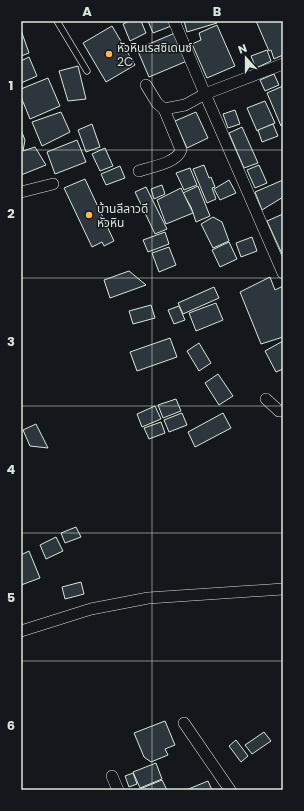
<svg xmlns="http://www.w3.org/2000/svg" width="304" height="811" font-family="Poppins,'Noto Sans Thai',sans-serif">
<rect width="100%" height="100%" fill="#14181c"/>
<g fill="#2c363c" stroke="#d8e6dc">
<path d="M130 21H141L146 33 130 41 123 24Z"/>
<path d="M148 21H172L174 25 153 33Z"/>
<path d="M184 21H216L217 23 187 32Z"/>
<path d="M256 21H283V55L274 59 271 50 269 51Z"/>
<path d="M217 25 235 66 207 78 192 44 201 40 199 33Z"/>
<path d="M112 26 135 65 106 82 83 43Z"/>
<path d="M21 30 29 53 21 56Z"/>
<path d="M175 33 187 61 149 77 137 49Z"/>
<path d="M267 50 271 61 256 68 251 56Z"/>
<path d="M29 57 37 76 21 83V61Z"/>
<path d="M78 66 86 99 68 101 59 71Z"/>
<path d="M274 74 279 85 265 91 260 80Z"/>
<path d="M48 78 60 106 30 119 21 97V89Z"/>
<path d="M283 86V125L281 126 267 93Z"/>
<path d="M265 101 275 123 257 131 247 108Z"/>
<path d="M235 110 240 124 228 128 223 114Z"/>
<path d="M61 112 70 132 42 146 32 122Z"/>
<path d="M196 112 208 138 187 148 175 121Z"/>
<path d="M92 124 100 147 86 152 78 130Z"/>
<path d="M273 124 278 136 262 142 258 130Z"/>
<path d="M242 127 258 163 244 168 229 133Z"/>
<path d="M21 130 25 140 23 151 35 147 46 165 21 175Z"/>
<path d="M77 140 86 162 55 174 47 152Z"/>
<path d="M105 148 113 166 100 171 92 154Z"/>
<path d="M204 165 209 178 211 177 215 187 212 188 216 199 207 203 193 169Z"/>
<path d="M259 165 267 183 255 188 247 170Z"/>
<path d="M120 166 125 178 106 185 101 174Z"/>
<path d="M190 168 197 185 184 190 176 173Z"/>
<path d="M85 179 114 241 104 246 102 242 92 247 64 188Z"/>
<path d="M229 180 236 193 220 200 214 189Z"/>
<path d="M283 180V197L262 210 255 192Z"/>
<path d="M162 185 165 194 154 199 151 189Z"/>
<path d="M198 186 210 216 196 222 191 207 183 193Z"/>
<path d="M146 187 167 229 155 234 135 192Z"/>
<path d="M181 188 193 213 166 224 157 200Z"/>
<path d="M283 214V256L267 221Z"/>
<path d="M213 217 222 222 229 241 213 248 201 224Z"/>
<path d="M165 232 169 244 148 252 143 240Z"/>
<path d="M252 237 257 251 241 257 236 243Z"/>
<path d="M229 242 237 259 220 267 212 250Z"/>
<path d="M169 247 176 265 159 272 152 253Z"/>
<path d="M129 271 146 285 110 298 104 280Z"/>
<path d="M270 277 275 290 283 286V337L261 344 240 292Z"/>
<path d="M214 287 219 298 183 314 178 303Z"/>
<path d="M216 303 223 320 196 331 189 313Z"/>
<path d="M151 305 155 318 133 324 129 311Z"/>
<path d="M179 306 185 320 174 324 168 310Z"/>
<path d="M170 338 177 357 137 371 130 352Z"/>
<path d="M283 341V369L276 372 265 351Z"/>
<path d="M199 343 211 363 199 371 187 351Z"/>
<path d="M218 374 233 396 219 405 205 383Z"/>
<path d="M176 399 181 411 163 418 158 405Z"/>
<path d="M155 406 161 419 142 427 137 414Z"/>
<path d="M182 413 187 425 169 432 164 420Z"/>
<path d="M223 413 231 428 195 447 188 432Z"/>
<path d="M161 422 165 433 149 439 144 428Z"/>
<path d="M36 424 48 448 30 446 23 430Z"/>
<path d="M76 527 81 537 65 543 61 533Z"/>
<path d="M56 537 63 551 46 559 40 545Z"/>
<path d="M29 551 40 578 21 585V555Z"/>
<path d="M81 582 84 594 65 599 62 587Z"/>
<path d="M165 721 175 745 165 749 168 755 151 762 144 757 134 733Z"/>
<path d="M264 732 271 741 252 754 245 745Z"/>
<path d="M236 740 248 756 241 762 229 746Z"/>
<path d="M156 763 162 779 140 788 133 772Z"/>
<path d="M133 773 137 784 129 787 125 776Z"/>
<path d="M162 780 167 790H141L140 789Z"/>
<path d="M208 781 212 790H186Z"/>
</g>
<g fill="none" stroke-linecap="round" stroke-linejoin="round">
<defs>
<path id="lane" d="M57 21 87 71"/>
<g id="street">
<path d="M283 64 205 94 283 273"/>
<path d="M146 85 157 103 164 109 185 105 205 94 174 21"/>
<path d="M139 171C151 167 177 163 181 150L164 109"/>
<path d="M21 192 53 184"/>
<path d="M266 399 279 411H283"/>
<path d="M21 631 91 609 148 598 283 589"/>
<path d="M184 723 230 790"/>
<path d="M112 776 118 790"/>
</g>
</defs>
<use href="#lane" stroke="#d8e6dc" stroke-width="7"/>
<use href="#street" stroke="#d8e6dc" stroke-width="12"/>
<use href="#lane" stroke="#14181c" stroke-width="5.5"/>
<use href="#street" stroke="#14181c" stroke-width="11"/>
</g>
<path fill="none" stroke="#d8e6dc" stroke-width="1" stroke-opacity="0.55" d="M152 21V790M21 150H283M21 278H283M21 406H283M21 533H283M21 661H283"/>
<g fill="#ffb74d" stroke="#14181c" stroke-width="1.5">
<circle cx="109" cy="54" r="4"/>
<circle cx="89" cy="215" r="4"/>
</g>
<g text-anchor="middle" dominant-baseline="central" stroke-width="3" stroke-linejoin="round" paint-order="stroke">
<g font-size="12" fill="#d8e6dc" stroke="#14181c" text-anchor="start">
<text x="117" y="47">หัวหินเรสซิเดนซ์<tspan x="117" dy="14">2C</tspan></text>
<text x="97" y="208">บ้านลีลาวดี<tspan x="97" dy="14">หัวหิน</tspan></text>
</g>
</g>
<rect width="304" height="811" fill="none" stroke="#14181c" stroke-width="44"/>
<g transform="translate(246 58) rotate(339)" stroke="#14181c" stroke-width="3" paint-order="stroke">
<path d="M0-3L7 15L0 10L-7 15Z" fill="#d8e6dc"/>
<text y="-6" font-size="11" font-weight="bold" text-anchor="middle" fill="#d8e6dc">N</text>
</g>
<rect x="22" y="22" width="260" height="767" fill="none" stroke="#d8e6dc" stroke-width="1.5"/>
<g font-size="13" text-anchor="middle" font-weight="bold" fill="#d8e6dc">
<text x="87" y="16">A</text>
<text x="217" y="16">B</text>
<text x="11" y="90">1</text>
<text x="11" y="218">2</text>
<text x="11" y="346">3</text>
<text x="11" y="474">4</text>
<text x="11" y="602">5</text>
<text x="11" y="730">6</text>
</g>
</svg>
